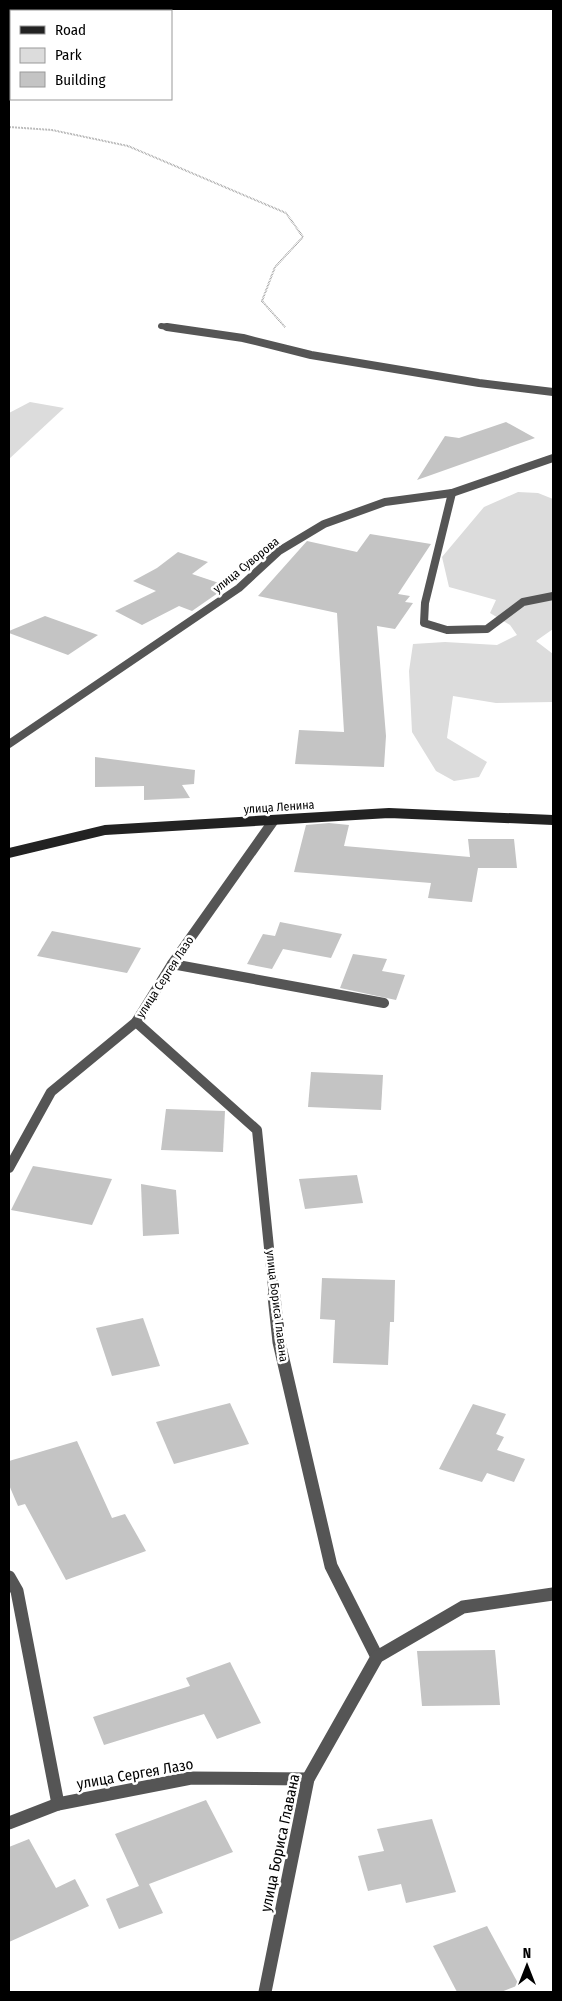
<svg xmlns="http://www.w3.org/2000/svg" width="562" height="2001" font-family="'Fira Sans Condensed',sans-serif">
<rect width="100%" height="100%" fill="#fff"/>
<g fill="#dcdcdc">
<path d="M30 402 64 408 9 459V413Z"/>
<path d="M518 492 538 493 553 499V629L536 641 553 654V702L496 703 453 696 447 738 487 762 479 777 454 781 436 771 412 732 409 671 413 644 445 642 497 645 517 635 510 625 490 613 496 600 449 587 442 557 484 507Z"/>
</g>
<g fill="#c4c4c4">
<path d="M506 422 535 438 417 480 445 436 459 438Z"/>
<path d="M370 534 431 544 398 594 410 596 405 602 413 603 395 629 377 626 386 736 384 767 295 764 299 730 344 732 337 613 258 596 307 541 357 552Z"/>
<path d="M178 552 208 562 192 574 228 586 192 611 179 606 142 625 115 611 156 591 133 581 157 568Z"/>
<path d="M45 616 98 635 68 655 9 633V631Z"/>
<path d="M95 757 195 770 194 784 182 785 190 798 144 800V786L95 787Z"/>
<path d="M329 823 349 825 344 846 470 857 468 839H514L517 868H478L472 902 428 898 431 883 294 872 306 825Z"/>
<path d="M280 922 342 934 331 958 283 949 272 969 247 964 263 934 275 936Z"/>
<path d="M52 931 141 948 127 973 37 956Z"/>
<path d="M353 954 387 959 382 971 405 975 396 1000 340 988Z"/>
<path d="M311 1072 383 1075 381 1110 308 1107Z"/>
<path d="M166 1109 225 1111 223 1152 161 1150Z"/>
<path d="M33 1166 112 1179 92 1225 11 1210Z"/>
<path d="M357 1175 363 1203 305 1209 299 1179Z"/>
<path d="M141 1184 176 1190 179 1234 143 1236Z"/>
<path d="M322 1278 395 1280 394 1322H390L388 1365 333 1363 335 1320 320 1319Z"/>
<path d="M143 1318 160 1366 112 1376 96 1328Z"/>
<path d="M230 1403 249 1444 174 1464 156 1422Z"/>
<path d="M473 1404 506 1414 496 1434 504 1437 497 1450 525 1459 514 1482 487 1473 482 1482 439 1469Z"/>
<path d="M77 1441 112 1518 125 1514 146 1551 66 1580 25 1504 18 1506 9 1485V1461Z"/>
<path d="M495 1650 500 1705 422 1706 417 1651Z"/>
<path d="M230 1662 261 1723 217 1739 204 1714 104 1745 93 1717 190 1686 186 1678Z"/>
<path d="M206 1800 233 1852 149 1884 163 1913 119 1929 106 1899 139 1886 115 1834Z"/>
<path d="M432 1819 456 1892 406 1903 401 1884 368 1891 358 1856 384 1851 377 1829Z"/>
<path d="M29 1839 56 1888 75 1879 89 1906 9 1942V1847Z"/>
<path d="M487 1926 519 1985 501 1992H457L433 1946Z"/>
</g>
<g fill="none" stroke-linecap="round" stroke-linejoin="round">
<path stroke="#777" stroke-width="2" stroke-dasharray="0.5 1" stroke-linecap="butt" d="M9 127 52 130 128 146 286 213 303 237 275 267 262 301 285 327"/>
<path stroke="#555" stroke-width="6" d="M161 326 175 328"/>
<path stroke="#555" stroke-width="8" d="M167 327 243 338 311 355 479 383 553 392"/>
<path stroke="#555" stroke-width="10" d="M172 964 384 1003"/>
<g stroke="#555" stroke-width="8">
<path d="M452 493 425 603 424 623 447 630 487 629 523 602 553 596"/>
<path d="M9 744 239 588 279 551 324 524 385 502 452 493 553 458"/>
</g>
<g stroke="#555" stroke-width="10">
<path d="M136 1022 257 1130 274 1297"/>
<path d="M9 1168 51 1092 136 1022 172 964 274 820"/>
</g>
<g stroke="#555" stroke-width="13">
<path d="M274 1296 279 1342 331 1566 377 1657"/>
<path d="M9 1577 17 1591 58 1804"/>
<path d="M9 1823 58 1804 191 1778 308 1779"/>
<path d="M265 1992 308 1779 377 1657 463 1607 553 1594"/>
</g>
<path stroke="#222" stroke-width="10" d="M9 853 105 830 389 813 553 820"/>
</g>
<g text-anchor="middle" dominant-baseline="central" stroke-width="5" stroke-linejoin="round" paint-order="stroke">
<g font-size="12" fill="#000" stroke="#fff">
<text transform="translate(246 565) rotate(-39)">улица Суворова</text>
<text transform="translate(279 807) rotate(-4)">улица Ленина</text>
<text transform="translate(165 977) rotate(-57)">улица Сергея Лазо</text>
<text transform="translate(277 1306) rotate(83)">улица Бориса Главана</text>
</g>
<g font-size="15" fill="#000" stroke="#fff">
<text transform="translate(135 1774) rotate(-10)">улица Сергея Лазо</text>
<text transform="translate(280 1843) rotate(-78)">улица Бориса Главана</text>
</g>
</g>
<rect width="562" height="2001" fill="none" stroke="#000000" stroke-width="20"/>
<rect x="10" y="10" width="162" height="90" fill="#ffffff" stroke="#999999"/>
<rect x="20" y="26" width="25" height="8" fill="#222222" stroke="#999999"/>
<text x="55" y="35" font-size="15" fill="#000000">Road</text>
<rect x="20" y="48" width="25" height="15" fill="#dcdcdc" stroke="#999999"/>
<text x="55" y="60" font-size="15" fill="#000000">Park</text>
<rect x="20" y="72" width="25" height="15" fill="#c4c4c4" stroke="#999999"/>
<text x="55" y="85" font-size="15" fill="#000000">Building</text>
<g transform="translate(527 1966)" stroke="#ffffff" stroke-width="4" paint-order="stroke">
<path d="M0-4L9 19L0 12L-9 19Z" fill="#000000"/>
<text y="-8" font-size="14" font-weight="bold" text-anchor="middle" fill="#000000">N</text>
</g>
</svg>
